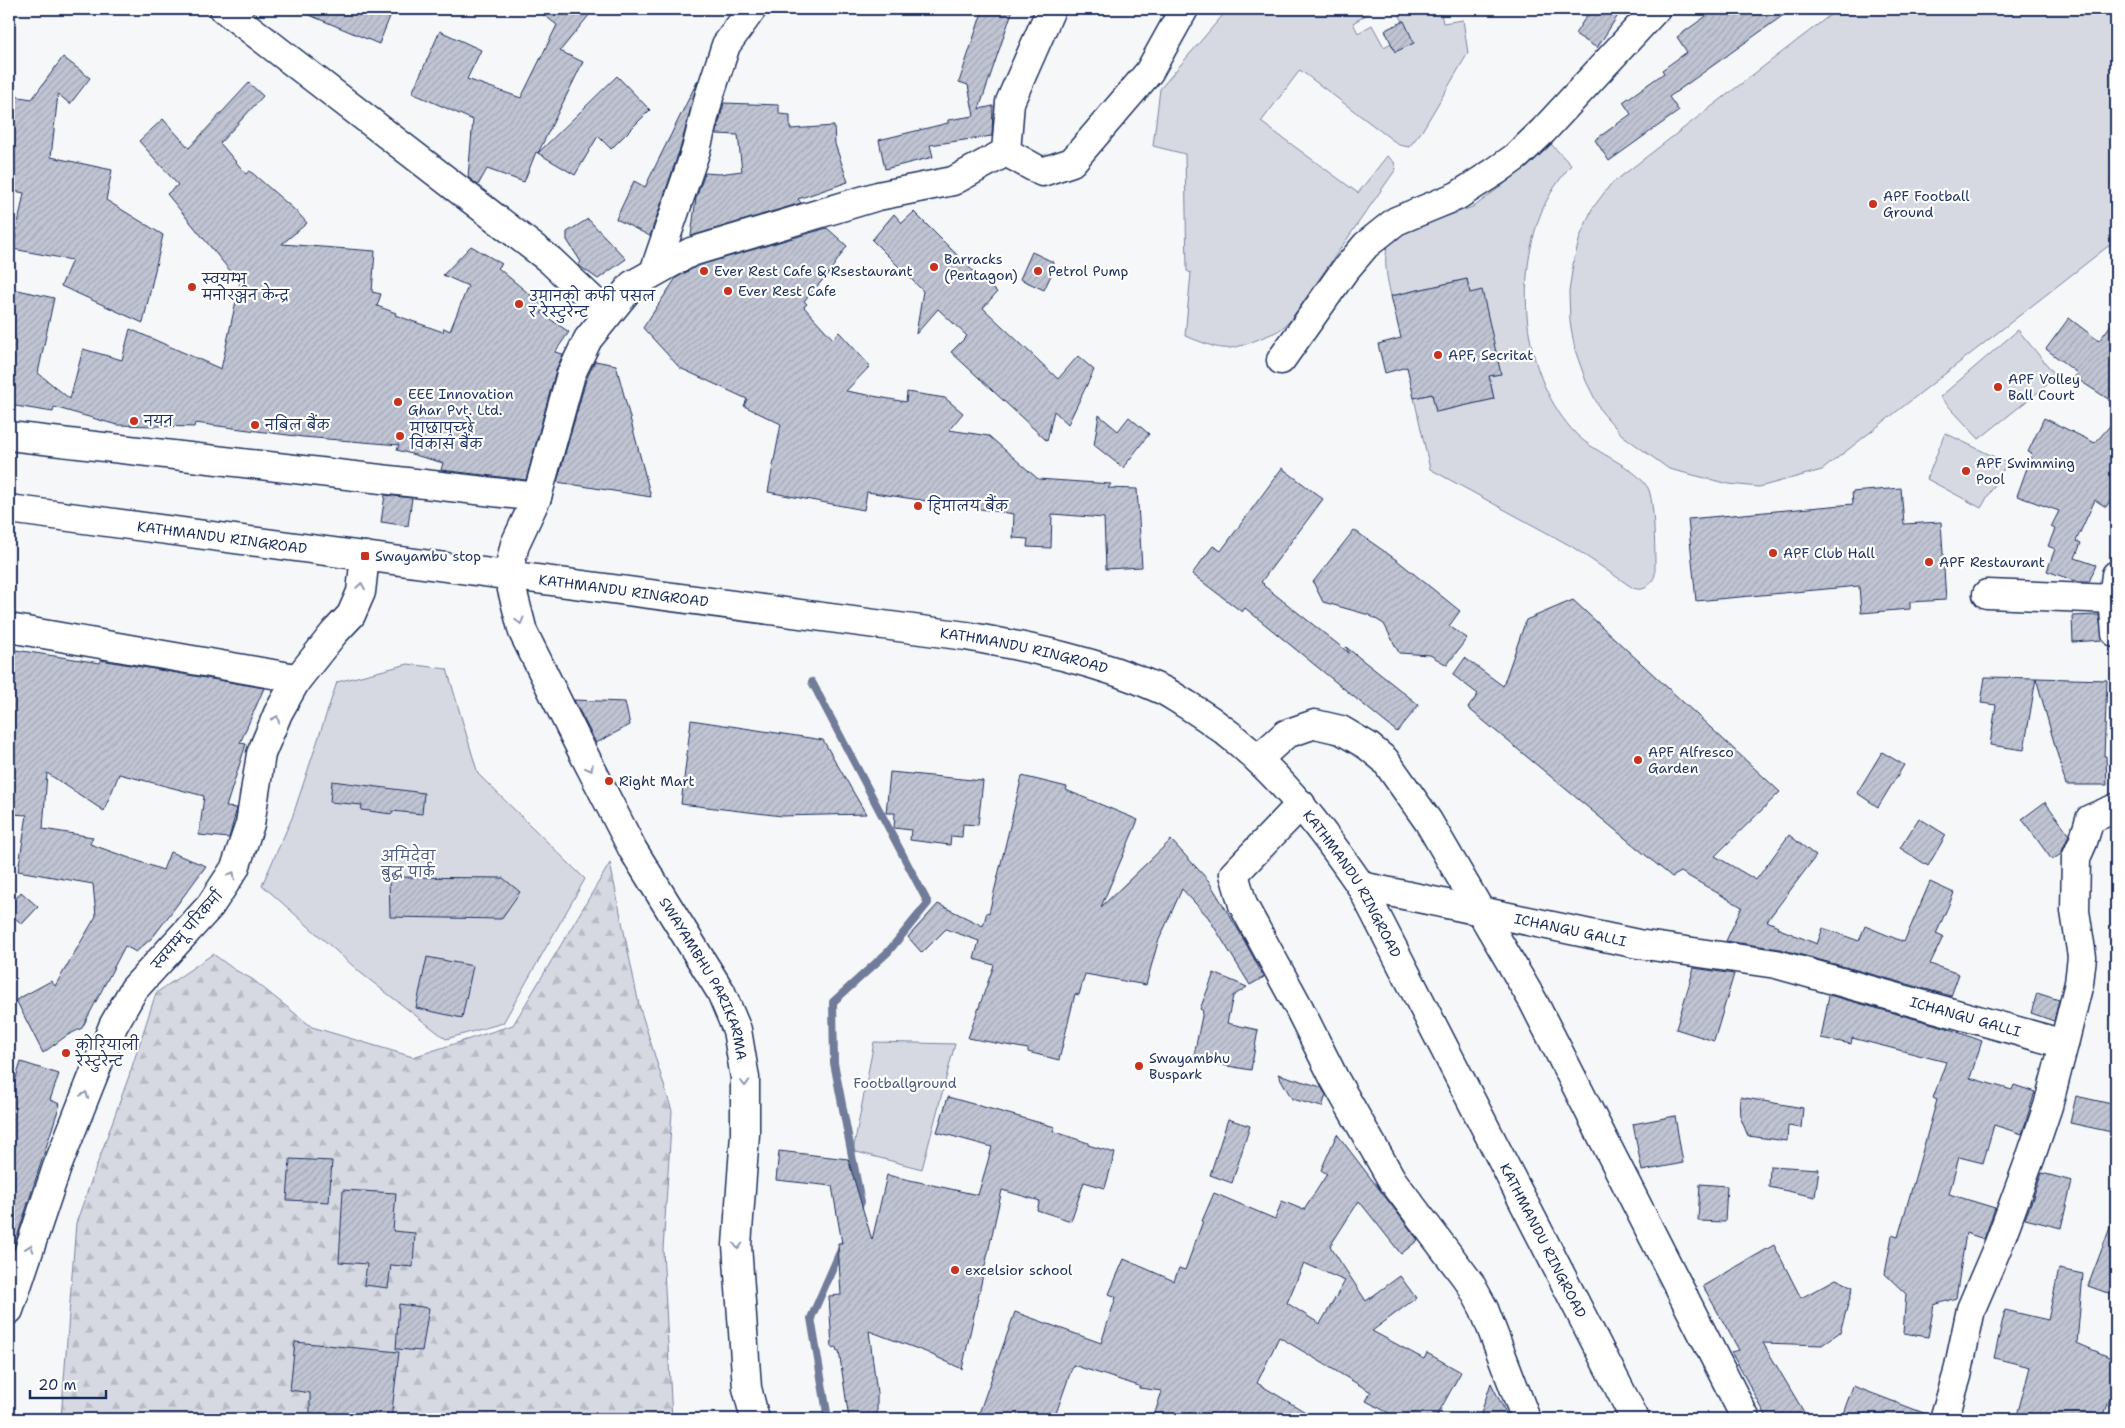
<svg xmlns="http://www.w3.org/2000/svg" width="2125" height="1428" font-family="'Shantell Sans','Playpen Sans Deva',sans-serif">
<defs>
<pattern id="forest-firs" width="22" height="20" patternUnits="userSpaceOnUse" patternTransform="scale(1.25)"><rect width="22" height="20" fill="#d6d9e2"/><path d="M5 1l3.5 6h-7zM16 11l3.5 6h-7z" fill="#b7bbc4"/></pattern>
<pattern id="building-hatch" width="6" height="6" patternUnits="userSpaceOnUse" patternTransform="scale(1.25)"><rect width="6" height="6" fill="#c0c4d3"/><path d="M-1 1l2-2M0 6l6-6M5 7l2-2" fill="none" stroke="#a4a9b8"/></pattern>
</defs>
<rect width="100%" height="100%" fill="#f6f7f9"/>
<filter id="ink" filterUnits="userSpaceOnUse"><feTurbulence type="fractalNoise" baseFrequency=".02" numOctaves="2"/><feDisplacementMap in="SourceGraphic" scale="10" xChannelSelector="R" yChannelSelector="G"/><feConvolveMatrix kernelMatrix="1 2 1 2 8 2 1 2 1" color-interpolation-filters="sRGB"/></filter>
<g filter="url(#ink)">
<path fill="url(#forest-firs)" stroke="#7884a0" d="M610 863 639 1005 672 1111 663 1250 672 1419H61L76 1223 129 1076 156 993 213 954 235 970 252 979 312 1027 413 1057 513 1025Z"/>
<g fill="#d6d9e2" stroke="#7884a0">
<path d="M1228 9H1367L1369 13 1353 23 1358 33 1372 25 1384 47 1409 33 1397 10 1440 9 1443 23 1463 20 1468 53 1422 131 1409 147 1399 145 1300 70 1261 122 1358 193 1387 156 1394 162 1396 169 1289 322C1278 333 1273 333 1259 339 1223 354 1221 349 1185 336L1191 273 1187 271 1185 154 1153 146 1160 89Z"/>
<path d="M1838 9H2116V240L1822 470 1759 487 1729 484 1669 469 1622 435 1601 411 1586 381 1575 350 1570 322 1569 292 1573 264 1580 237 1592 209 1610 185Z"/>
<path d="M1550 143 1571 165C1559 180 1548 195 1541 213 1514 283 1523 378 1576 434 1597 455 1634 465 1648 488 1655 501 1655 558 1655 575 1651 585 1645 592 1633 588L1571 546 1430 469 1414 398 1432 394 1436 412 1494 399 1489 376 1500 374 1470 293 1467 279 1391 296C1387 277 1380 251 1394 235L1475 206 1516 175Z"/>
<path d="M2018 330 2057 377 1979 439 1940 397Z"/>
<path d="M1945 433 2007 463 1981 508 1927 479Z"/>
<path d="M408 664 447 669 478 774 585 879 503 1023 446 1039 362 974 262 885 292 818 337 682Z"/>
<path d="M874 1042 955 1044 922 1169 853 1151Z"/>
</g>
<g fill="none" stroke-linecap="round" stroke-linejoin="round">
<g stroke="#707c99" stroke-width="8">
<path d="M812 682 928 903 888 952 833 1002 834 1063 861 1202 857 1211"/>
<path d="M828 1419 811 1318 843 1245"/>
</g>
</g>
<g fill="url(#building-hatch)" stroke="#1b2f5e" fill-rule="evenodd">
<path d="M295 9H393L379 44Z"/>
<path d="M536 9H594L560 51 583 62 538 153 617 76 650 110 611 149 598 136 575 175 536 152 524 182 487 169 478 185 468 177 473 120 412 93 440 31 481 50 467 79 521 98 557 25Z"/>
<path d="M983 9H1013L979 109 993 106 992 136 930 145 933 157 885 169 879 140 948 123V120L974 116 968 85 959 82Z"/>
<path d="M1591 9H1622L1597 48 1575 34Z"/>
<path d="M1716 9H1792L1669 97 1679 111 1609 161 1595 140 1631 114 1623 102 1664 73 1662 70 1687 52 1677 37Z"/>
<path d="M1404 21 1414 43 1395 52 1385 30Z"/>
<path d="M63 57 90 78 70 104 58 94 51 157 112 170 106 200 163 235 143 323 61 286 72 260 13 249 24 193 9 190V131L13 96 32 99Z"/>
<path d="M698 80 681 146 650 236 616 219 634 181 645 187Z"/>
<path d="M249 83 263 96 220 143 246 174 250 171 297 212 307 223 282 244 375 251 372 292 381 294 377 306 396 313 395 315 443 332 444 328 450 331 468 286 443 275 471 246 502 264 498 268 546 308 541 313 569 332 555 352 563 354 556 370 526 480 441 470 443 463 397 450 399 445 303 437 195 423 194 427 117 425 54 407 53 412 9 405V288L54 298 38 373 70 399 83 349 122 360 130 329 221 369 240 283 241 284 167 194 178 185 139 141 163 119 189 148Z"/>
<path d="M724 103 779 105V114L790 115V129L834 126 835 144 848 182 798 199 801 203 691 236 696 198 705 173 719 174 742 171 738 135 716 134Z"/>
<path d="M914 212 973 271 997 292 983 308 1058 379 1078 356 1094 370 1068 424 1054 411 1047 441 951 352 967 336 938 309 916 334 923 291 872 240 894 214 902 223Z"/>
<path d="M588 219 626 259 598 279 578 265 581 262 567 240V232Z"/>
<path d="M827 228 847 246 828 274 804 301 807 304 804 307 833 339 839 332 870 366 846 391 906 402 907 392 945 398 963 413 949 430 989 436 1038 479 1111 484 1108 488 1137 489 1142 567 1106 569 1104 518 1052 514 1051 548 1027 547 1028 539 1013 538 1014 514 867 492 864 510 768 492 781 424 744 406 747 399 680 368 643 328 676 278 697 266Z"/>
<path d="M1032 252 1053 262V271L1044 290 1020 279Z"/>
<path d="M1467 279 1470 293 1482 290 1501 374 1489 376 1494 399 1436 412 1432 394 1414 398 1407 367 1385 373 1378 344 1401 338 1391 296Z"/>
<path d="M2069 318 2099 341 2116 318V404L2074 377 2077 373 2046 349Z"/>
<path d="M595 361 616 365 651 497 557 482 586 380Z"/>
<path d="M1099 415 1118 431 1129 417 1149 434 1123 468 1094 445Z"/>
<path d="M2044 418 2095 443 2116 419V492L2106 507 2095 500 2076 541 2081 543 2075 558 2096 565 2089 582H2078L2047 571 2055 549 2048 546 2055 529 2051 527 2059 511 2017 496 2032 454 2028 452Z"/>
<path d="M1282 468 1323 499 1261 582 1264 584 1263 585 1349 653 1346 647 1419 705 1397 732 1245 608 1242 612 1192 574 1213 546 1221 551Z"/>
<path d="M1901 488 1904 524 1941 522 1946 600 1910 602V609L1861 613 1859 586 1696 601 1688 519 1853 504 1852 492Z"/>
<path d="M385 495 412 498 408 526 381 522Z"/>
<path d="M1354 530 1398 561 1460 611 1449 626 1467 638 1447 665 1430 655 1399 653 1384 624 1369 615 1323 602 1313 582Z"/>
<path d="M1573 600 1780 792 1715 856 1756 880 1789 835 1816 856 1767 921 1778 926 1777 928 1817 944 1823 928 1859 941 1865 926 1904 942 1930 882 1954 893 1936 934 1943 937 1930 964 1959 974 1951 996 1780 949 1726 941 1742 907 1681 872 1672 877 1468 708 1478 694 1453 675 1465 658 1503 686 1526 620Z"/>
<path d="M2099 615 2103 640 2073 642 2072 616Z"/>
<path d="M9 649 100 663 101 660 264 688 240 743 246 744 226 807 237 808 229 838 199 835 204 796 119 774 104 811 47 773 43 829 93 837 90 844 163 870 170 852 206 866 153 937 136 952 125 946 82 1028 66 1036 43 1053 16 1000 51 981 55 986 96 916 93 884 18 871 27 815 11 814 14 754 9 751Z"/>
<path d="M1985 677 2036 678 2024 750 1990 745 1996 705 1981 703Z"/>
<path d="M2036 678 2107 680 2104 756H2106L2107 785H2066Z"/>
<path d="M574 700 625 702 630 725 596 743Z"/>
<path d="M691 720 823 740 866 814 782 816 681 804Z"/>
<path d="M1882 752 1904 765 1878 807 1857 793Z"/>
<path d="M890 772 983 781 978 825 963 824 962 837 951 836 950 845 910 840 911 830 894 828 895 813H886Z"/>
<path d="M1022 776 1067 787 1066 790 1138 820 1101 907 1171 840 1208 880 1239 931 1264 977 1250 985 1208 917 1182 889 1158 942 1146 985 1085 974 1079 995 1075 994 1059 1060 1028 1052V1049L968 1038 994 965 974 959 979 941 946 929 922 953 908 937 938 904 983 926 987 912 989 913Z"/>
<path d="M332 781 424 793 422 814 392 811V814L361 810 362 805 330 802Z"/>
<path d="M2045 802 2069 834 2061 854 2052 860 2022 819Z"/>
<path d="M1919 818 1946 835 1928 866 1900 848Z"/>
<path d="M389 877 503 878 520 892 501 919 390 917Z"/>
<path d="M21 892 38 907 22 924 9 913V907Z"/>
<path d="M427 957 473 966 462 1018 416 1008Z"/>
<path d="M1694 968 1734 974 1714 1041 1676 1029Z"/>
<path d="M1214 973 1247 987 1233 996 1227 1023 1258 1030 1251 1070 1193 1060 1203 1011 1200 1009Z"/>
<path d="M2037 993 2059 1000 2054 1021 2031 1013Z"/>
<path d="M1829 995 1944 1027 1982 1041 1970 1078 2012 1090 2014 1085 2035 1092 2022 1134 1994 1125 1983 1163 1959 1157 1949 1194 1995 1208 1984 1239 1966 1233 1956 1298 1934 1305 1928 1337 1903 1333 1906 1294 1885 1274 1892 1235 1898 1237 1937 1100 1933 1098 1946 1062 1852 1038 1851 1044 1821 1038Z"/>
<path d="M21 1062 59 1074 50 1100 60 1104 9 1262V1100Z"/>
<path d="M1278 1074 1321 1087 1326 1095 1322 1107 1292 1099Z"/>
<path d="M2076 1096 2116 1105V1133L2070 1123Z"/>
<path d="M948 1097 1055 1127 1053 1131 1088 1143V1145L1115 1153 1105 1188 1084 1182 1071 1221 1037 1210 1040 1201 1002 1190 962 1369 926 1352 869 1331 877 1393V1419H849L839 1351H837L836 1347 832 1348 829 1296 841 1295 838 1243H842L832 1186 776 1180 779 1151 848 1159 872 1240 887 1175 978 1195 992 1147 937 1132Z"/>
<path d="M1740 1097 1803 1108 1801 1128 1788 1126 1787 1141 1748 1136 1741 1119Z"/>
<path d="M1675 1116 1683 1163 1642 1171 1633 1124Z"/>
<path d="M1228 1119 1250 1126 1232 1183 1210 1175Z"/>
<path d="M1337 1134 1418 1240 1401 1254 1359 1201 1330 1246 1366 1301 1400 1276 1416 1298 1372 1331 1424 1359 1427 1353 1461 1372 1435 1419H1400L1366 1401 1371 1392 1279 1337 1257 1383 1317 1419H1153L1162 1391 1139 1388V1386L1073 1365 1054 1419H977L1015 1312 1101 1343 1116 1297 1109 1294 1124 1259 1174 1281 1179 1268 1185 1270 1203 1221H1202L1214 1193 1275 1219 1282 1201 1304 1210 1327 1174 1321 1170ZM1304 1263 1345 1281 1320 1324 1287 1303Z"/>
<path d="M290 1159 332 1161 329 1202 287 1200Z"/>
<path d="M1770 1166 1819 1169 1815 1197 1769 1187Z"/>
<path d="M2042 1173 2072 1181 2061 1228 2025 1219Z"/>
<path d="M1700 1184 1727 1186 1725 1222 1698 1221Z"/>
<path d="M343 1190 396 1193 393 1231 415 1233 413 1267 391 1265 388 1288 364 1285 367 1264 339 1262Z"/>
<path d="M2114 1217H2116V1296L2088 1286Z"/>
<path d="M1774 1245 1801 1298 1836 1279 1853 1287 1840 1332 1822 1345 1763 1343 1808 1419H1768L1731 1352 1739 1350 1703 1286Z"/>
<path d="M2059 1269 2083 1274 2077 1343 2116 1360V1385L2102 1419H2016L2030 1367 1994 1358 2005 1310 2048 1320Z"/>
<path d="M399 1304 429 1308 422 1351 396 1349Z"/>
<path d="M295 1342 399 1352 391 1419H310V1393L290 1390Z"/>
<path d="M1491 1383 1509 1419H1479Z"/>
<path d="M1853 1386 1929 1415V1419H1841Z"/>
</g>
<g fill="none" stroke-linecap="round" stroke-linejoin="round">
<defs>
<g id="minor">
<path d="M224 9 550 260 607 314"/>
<path d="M1006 152 1042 172 1072 162 1149 72 1184 9"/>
<path d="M1006 152 1010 102 1051 9"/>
<path d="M654 272 696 150 709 97 726 45 752 9"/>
<path d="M1281 360 1344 271 1366 245 1396 221 1457 196 1496 171 1517 156 1543 131 1656 9"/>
<path d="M9 436 537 497"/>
<path d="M508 574 515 544 537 497 571 374 588 339 632 285 691 252 878 196 953 181 1006 152"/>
<path d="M2116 575 2113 599 2116 633"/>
<path d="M1987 594 2113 599"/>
<path d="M9 628 290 677 296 681"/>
<path d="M1258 759 1286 734 1315 724 1341 730 1368 746 1385 760 1428 821 1533 1001 1746 1419"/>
<path d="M1301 804 1234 874 1243 905 1298 1006 1334 1078 1392 1180 1470 1283 1484 1309 1526 1419"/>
<path id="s1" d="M1361 886 1638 944 1776 964 2064 1044 2048 1106 2030 1159 1998 1246 1971 1309 1957 1376 1944 1419"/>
<path d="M2064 1044 2079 983 2082 957 2075 911 2076 858 2083 842 2090 819 2116 808"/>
</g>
<g id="major">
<path id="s2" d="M508 574 523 632 578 743 633 850 721 992 737 1030 745 1078V1134L737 1245 747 1388 755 1419"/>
<path d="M9 1310 57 1167 113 1026 134 989 210 906 235 868 250 824 261 754 278 713 296 681 334 633 351 615 361 592 365 556"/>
</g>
<g id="highway">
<path id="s3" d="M9 509 966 636C1032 648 1098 661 1160 689 1170 693 1180 701 1189 706 1262 751 1313 816 1361 886L1635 1419"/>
</g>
</defs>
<use href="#minor" stroke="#1b2f5e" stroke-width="31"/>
<use href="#major" stroke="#1b2f5e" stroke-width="31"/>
<use href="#highway" stroke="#1b2f5e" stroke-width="31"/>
<use href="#minor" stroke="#fff" stroke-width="28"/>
<use href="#major" stroke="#fff" stroke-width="28"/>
<use href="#highway" stroke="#fff" stroke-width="28"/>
</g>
<defs><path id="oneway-chevron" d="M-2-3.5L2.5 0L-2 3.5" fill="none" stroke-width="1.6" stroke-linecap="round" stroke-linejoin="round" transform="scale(1.25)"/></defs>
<g stroke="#8d97ae">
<use href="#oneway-chevron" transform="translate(361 586) rotate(-81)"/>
<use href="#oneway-chevron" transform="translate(520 621) rotate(75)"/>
<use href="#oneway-chevron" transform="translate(276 719) rotate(-67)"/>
<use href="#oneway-chevron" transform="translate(590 768) rotate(62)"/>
<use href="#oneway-chevron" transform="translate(232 875) rotate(-61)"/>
<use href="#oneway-chevron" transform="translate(745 1083) rotate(88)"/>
<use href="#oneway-chevron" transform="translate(85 1095) rotate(-69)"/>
<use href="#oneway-chevron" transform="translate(738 1246) rotate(90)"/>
<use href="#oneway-chevron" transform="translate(30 1248) rotate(-71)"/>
</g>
</g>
<g fill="#c8321e" stroke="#fff" stroke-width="2">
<circle cx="1873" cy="204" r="5"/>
<circle cx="934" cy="267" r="5"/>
<circle cx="704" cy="271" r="5"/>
<circle cx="1038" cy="271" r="5"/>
<circle cx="192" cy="287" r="5"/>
<circle cx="728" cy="291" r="5"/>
<circle cx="519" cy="304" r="5"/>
<circle cx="1438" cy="355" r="5"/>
<circle cx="1998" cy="387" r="5"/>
<circle cx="398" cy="402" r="5"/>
<circle cx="134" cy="421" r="5"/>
<circle cx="255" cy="425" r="5"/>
<circle cx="400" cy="436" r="5"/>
<circle cx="1966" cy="471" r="5"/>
<circle cx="918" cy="506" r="5"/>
<circle cx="1773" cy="553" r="5"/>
<rect x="360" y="551" width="10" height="10" rx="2.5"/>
<circle cx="1929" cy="562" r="5"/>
<circle cx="1638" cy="760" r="5"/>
<circle cx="609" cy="781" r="5"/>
<circle cx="66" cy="1053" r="5"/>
<circle cx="1139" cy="1066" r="5"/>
<circle cx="955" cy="1270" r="5"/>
</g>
<g text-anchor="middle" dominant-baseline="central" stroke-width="4.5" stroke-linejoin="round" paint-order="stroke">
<g font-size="14" fill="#1b2f5e" stroke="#fff" text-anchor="start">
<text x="1883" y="196">APF Football<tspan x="1883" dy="16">Ground</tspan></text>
<text x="944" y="259">Barracks<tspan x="944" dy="16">(Pentagon)</tspan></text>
<text x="714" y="271">Ever Rest Cafe &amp; Rsestaurant</text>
<text x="1048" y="271">Petrol Pump</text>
<text x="202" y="279">स्वयम्भू<tspan x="202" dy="16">मनोरञ्जन केन्द्र</tspan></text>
<text x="738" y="291">Ever Rest Cafe</text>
<text x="529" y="296">उमानको कफी पसल<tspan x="529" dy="16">र रेस्टुरेन्ट</tspan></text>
<text x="1448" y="355">APF, Secritat</text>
<text x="2008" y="379">APF Volley<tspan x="2008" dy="16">Ball Court</tspan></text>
<text x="408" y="394">EEE Innovation<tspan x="408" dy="16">Ghar Pvt. Ltd.</tspan></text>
<text x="144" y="421">नयन</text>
<text x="265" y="425">नबिल बैंक</text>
<text x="410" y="428">माछापुच्छ्रे<tspan x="410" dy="16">विकास बैंक</tspan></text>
<text x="1976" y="463">APF Swimming<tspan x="1976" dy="16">Pool</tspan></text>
<text x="928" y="506">हिमालय बैंक</text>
<text x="1783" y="553">APF Club Hall</text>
<text x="375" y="556">Swayambu stop</text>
<text x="1939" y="562">APF Restaurant</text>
<text x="1648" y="752">APF Alfresco<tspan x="1648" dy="16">Garden</tspan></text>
<text x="619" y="781">Right Mart</text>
<text x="76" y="1045">कोरियाली<tspan x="76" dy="16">रेस्टुरेन्ट</tspan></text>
<text x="1149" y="1058">Swayambhu<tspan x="1149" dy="16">Buspark</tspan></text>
<text x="965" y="1270">excelsior school</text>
</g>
<g font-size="14" fill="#1b2f5e" stroke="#fff">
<text stroke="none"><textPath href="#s3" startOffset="215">KATHMANDU RINGROAD</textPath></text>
<text stroke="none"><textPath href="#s3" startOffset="620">KATHMANDU RINGROAD</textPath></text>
<text stroke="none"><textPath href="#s3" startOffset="1025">KATHMANDU RINGROAD</textPath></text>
<text stroke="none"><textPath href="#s3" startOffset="1445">KATHMANDU RINGROAD</textPath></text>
<text transform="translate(187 930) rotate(-49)">स्वयम्भू परिकर्मा</text>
<text stroke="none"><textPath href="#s1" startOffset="214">ICHANGU GALLI</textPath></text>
<text stroke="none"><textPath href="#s2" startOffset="452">SWAYAMBHU PARIKARMA</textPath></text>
<text stroke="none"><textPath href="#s1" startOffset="619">ICHANGU GALLI</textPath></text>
<text stroke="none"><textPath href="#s3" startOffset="1850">KATHMANDU RINGROAD</textPath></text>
</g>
<g font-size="14" fill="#4a5a7f" stroke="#fff">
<text x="408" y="856">अमिदेवा<tspan x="408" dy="16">बुद्ध पार्क</tspan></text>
<text x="905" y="1083">Footballground</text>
</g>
</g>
<rect width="2125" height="1428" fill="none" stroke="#fff" stroke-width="30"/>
<rect x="15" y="15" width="2095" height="1398" fill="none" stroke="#1b2f5e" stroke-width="2" filter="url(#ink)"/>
<path d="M30 1390v8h76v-8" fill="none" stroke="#1b2f5e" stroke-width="2.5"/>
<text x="38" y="1390" font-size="15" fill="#1b2f5e" stroke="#ffffff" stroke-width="4" paint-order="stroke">20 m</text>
</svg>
